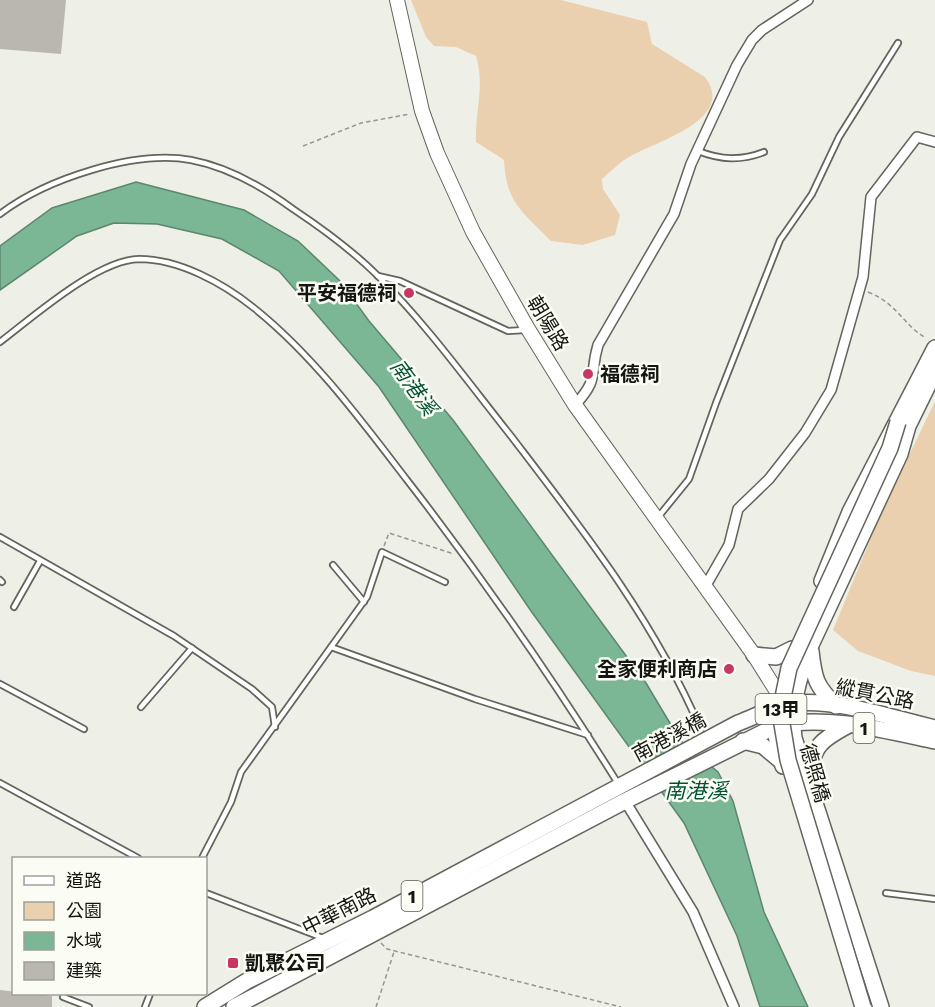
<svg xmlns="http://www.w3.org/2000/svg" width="935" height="1007" font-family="'Work Sans','Noto Sans TC',sans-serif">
<rect width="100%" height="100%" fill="#eeefe7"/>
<g fill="#ebd0b0">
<path d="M411 0H561L647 22 652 44 705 77C737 119 657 141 631 156 621 161 611 171 602 179L603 189 620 215 615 235 583 245 551 241C522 211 506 203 504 160L476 142C475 110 485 86 476 56L456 47 434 46 426 37Z"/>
<path d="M935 401V676L911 671 858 651 833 630 878 521Z"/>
</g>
<path fill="#7bb695" stroke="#5c866e" stroke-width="1.5" d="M136 182 244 210 298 241 339 280 369 321 453 420 646 683 680 740 718 772 733 801 764 912 808 1007H760L737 936 684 823 531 611 379 387 279 271 222 239 157 224 114 223 77 236 0 290V246L52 208Z"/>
<g fill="#b9b7b0">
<path d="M0 0H66L61 54 0 49Z"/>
<path d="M0 990 52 996V1007H0Z"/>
</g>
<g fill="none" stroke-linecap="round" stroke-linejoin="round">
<defs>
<g id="lane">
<path d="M698 151C721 160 741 161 764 152"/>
<path d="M0 214C46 179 134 150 191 160 228 167 263 187 293 209 323 229 353 251 378 276 427 325 468 382 511 436 583 530 654 620 701 730"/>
<path d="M378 276 400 281 508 331 525 330"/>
<path d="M0 342C33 317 97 260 139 259 179 259 223 283 254 308 313 355 361 420 407 480 483 578 553 679 619 785"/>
<path d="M659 516 689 479 716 403 780 240 812 194 839 137 898 43"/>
<path d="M0 537 174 636 252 689 272 707 275 727"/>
<path d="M333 565 364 602"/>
<path d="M0 580 2 582"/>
<path d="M14 607 40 561"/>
<path d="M331 647 367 597 382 552 445 582"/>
<path d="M0 684 84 729"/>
<path d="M141 707 192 648"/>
<path d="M0 783 138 858"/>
<path d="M202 858 231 802 241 772 331 647 475 699 588 735"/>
<path d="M206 893 323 938"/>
<path d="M886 893 935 899"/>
<path d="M63 997 89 1007"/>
<path d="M145 1007 150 994"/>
</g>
<g id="street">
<path d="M575 405C600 378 589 375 598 345L674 214 691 164 737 65 752 40 762 30 808 0"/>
<path d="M705 587 729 545 738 509 769 479 805 433 831 390 863 277 871 197 917 137 935 142"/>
<path d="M625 801 693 912 734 1007"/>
</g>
<path id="secondary" d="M397 0 422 111 437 153 473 232 528 329 575 405 754 655 786 706"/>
<g id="primary">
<path d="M822 581 850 512 935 348"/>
<path d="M811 651C814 679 816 686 836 706"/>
<path d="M754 655 776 657 792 649"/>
<path d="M775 719 774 727 783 766"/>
<path d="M743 741 763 746 781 761"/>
<path d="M809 776C813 746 821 740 847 726"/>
<path d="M205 1007 247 981 373 918 738 723C755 717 777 704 795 703 840 699 891 718 935 728"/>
<path d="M234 1007 625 801 774 727C820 713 888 731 935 741"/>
<path d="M881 1007 794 738C790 706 799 677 810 647L900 454 908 426 935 371"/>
</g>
</defs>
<use href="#lane" stroke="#63645d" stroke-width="8"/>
<use href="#street" stroke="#63645d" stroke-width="12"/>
<use href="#secondary" stroke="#63645d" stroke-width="16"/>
<use href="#primary" stroke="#63645d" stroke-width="18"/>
<g stroke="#959690" stroke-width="1.5" stroke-dasharray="4.5 3" stroke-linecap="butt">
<path d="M303 146 361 123 410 114"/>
<path d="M868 292C898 304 903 325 926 338"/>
<path d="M384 546 389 533 451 553 454 552"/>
<path d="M381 943 387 949 621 1007"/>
<path d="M376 1007 394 952"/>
</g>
<use href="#lane" stroke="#fff" stroke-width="4.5"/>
<use href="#street" stroke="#fff" stroke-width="9"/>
<use href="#secondary" stroke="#fff" stroke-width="14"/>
<use href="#primary" stroke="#fff" stroke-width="15"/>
<defs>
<path id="primary-bridge" d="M863 1007 788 760 780 712 789 668 890 448 898 422"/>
</defs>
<use href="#primary-bridge" stroke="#63645d" stroke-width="18" stroke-linecap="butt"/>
<use href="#primary-bridge" stroke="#fff" stroke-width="15"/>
</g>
<g fill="#c63864" stroke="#fbfcf4" stroke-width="2">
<circle cx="409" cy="293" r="6"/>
<circle cx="588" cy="374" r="6"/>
<circle cx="729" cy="669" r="6"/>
<rect x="227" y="957" width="12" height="12" rx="3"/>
</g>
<g text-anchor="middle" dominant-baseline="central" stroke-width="5" stroke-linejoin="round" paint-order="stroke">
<g fill="#fbfcf4" stroke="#5a5a56" stroke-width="1.5">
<rect x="755.5" y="694" width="51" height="30" rx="4.5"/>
<rect x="853.5" y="713" width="21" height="30" rx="4.5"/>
<rect x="401.5" y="881" width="21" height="30" rx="4.5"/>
</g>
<g font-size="18" font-weight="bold" fill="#151512">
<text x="781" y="709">13甲</text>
<text x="864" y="728">1</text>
<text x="412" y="896">1</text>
</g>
<g font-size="20" font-weight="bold" fill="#151512" stroke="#fbfcf4" text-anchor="end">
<text x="397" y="293">平安福德祠</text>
<text x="600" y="374" text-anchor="start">福德祠</text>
<text x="717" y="669">全家便利商店</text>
<text x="245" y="963" text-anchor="start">凱聚公司</text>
</g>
<g font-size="20" fill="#151512" stroke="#fbfcf4">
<text transform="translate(548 323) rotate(59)">朝陽路</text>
<text transform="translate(875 694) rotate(11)">縱貫公路</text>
<text transform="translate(669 737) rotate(-28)">南港溪橋</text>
<text transform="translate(815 773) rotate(74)">德照橋</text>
<text transform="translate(339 911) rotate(-27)">中華南路</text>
</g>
<g font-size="21" font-style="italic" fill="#035132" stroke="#fbfcf4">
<text transform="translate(414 387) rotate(54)">南港溪</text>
<text x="696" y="790">南港溪</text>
</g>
</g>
<rect x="12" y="857" width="195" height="138" fill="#fbfcf4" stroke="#9fa09a" stroke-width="1.5"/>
<rect x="24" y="876" width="30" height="9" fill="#ffffff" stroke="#9fa09a" stroke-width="1.5"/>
<text x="66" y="887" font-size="18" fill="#151512">道路</text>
<rect x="24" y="902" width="30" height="18" fill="#ebd0b0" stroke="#9fa09a" stroke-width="1.5"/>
<text x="66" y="917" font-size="18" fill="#151512">公園</text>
<rect x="24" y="932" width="30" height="18" fill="#7bb695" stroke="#9fa09a" stroke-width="1.5"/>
<text x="66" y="947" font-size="18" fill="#151512">水域</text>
<rect x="24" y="962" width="30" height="18" fill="#b9b7b0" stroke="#9fa09a" stroke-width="1.5"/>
<text x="66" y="977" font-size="18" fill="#151512">建築</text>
</svg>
